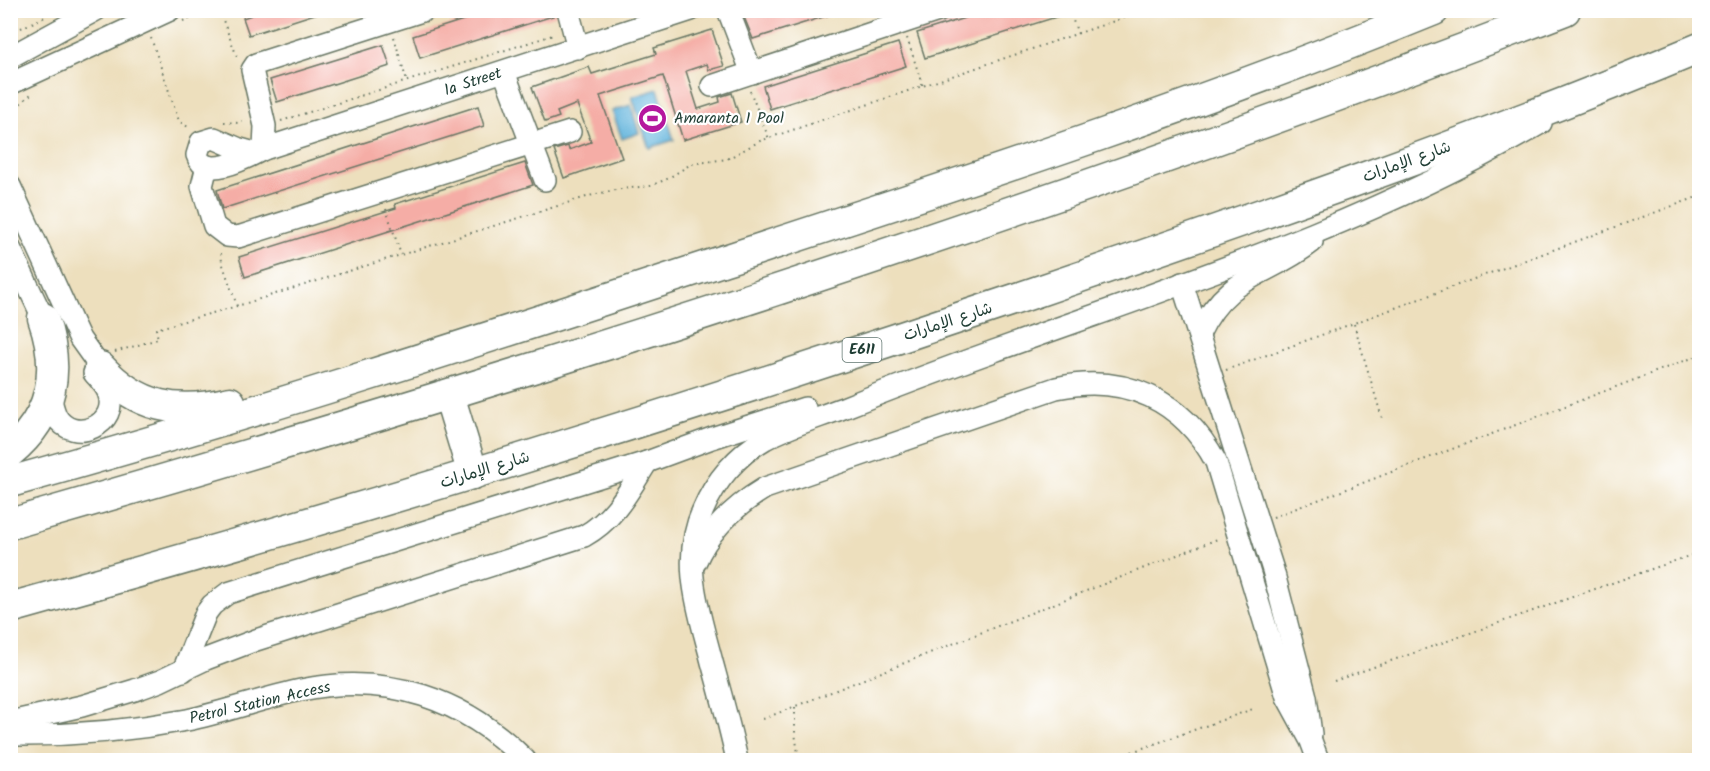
<svg xmlns="http://www.w3.org/2000/svg" width="1710" height="771" font-family="Kalam,'Playpen Sans Arabic',sans-serif">
<rect width="100%" height="100%" fill="#fff"/>
<filter id="ink" filterUnits="userSpaceOnUse"><feTurbulence type="fractalNoise" baseFrequency=".0167" numOctaves="2"/><feDisplacementMap in="SourceGraphic" scale="12" xChannelSelector="R" yChannelSelector="G"/><feConvolveMatrix kernelMatrix="1 2 1 2 8 2 1 2 1" color-interpolation-filters="sRGB"/></filter>
<filter id="wash" filterUnits="userSpaceOnUse"><feTurbulence type="fractalNoise" baseFrequency=".008" numOctaves="4" result="noise"/><feDisplacementMap in="SourceGraphic" scale="24" xChannelSelector="R" yChannelSelector="G"/><feGaussianBlur stdDeviation="1.35" result="paint"/><feColorMatrix in="noise" values="0 0 0 0 0 0 0 0 0 0 0 0 0 0 0 0 0 1.4 0 .05"/><feComposite in="paint" operator="in"/></filter>
<g filter="url(#wash)">
<rect width="100%" height="100%" fill="#eddfbd"/>
<g fill="#60b3dc" stroke="#407888" stroke-width="1.5">
<path d="M658 89 674 140 649 148 632 97Z"/>
<path d="M631 105 639 133 622 139 612 111Z"/>
</g>
<g id="blocks">
<g fill="#f5ada6">
<path d="M266 10H318V13L249 35 243 18Z"/>
<path d="M495 10H556V15L420 58 413 36Z"/>
<path d="M766 10H836V13L753 39 744 17Z"/>
<path d="M990 10H1069V13L925 58 917 33Z"/>
<path d="M712 30 724 66 709 70 707 64 686 71 698 109 720 102 719 97 732 93 741 122 683 140 663 76 600 96 622 158 564 178 554 150 568 146 569 150 591 142 577 104 557 112 559 117 545 122 532 87 589 67 592 74 656 54 654 48Z"/>
<path d="M898 43 906 66 770 109 763 86Z"/>
<path d="M383 45 390 66 277 102 270 80Z"/>
<path d="M478 106 484 126 222 209 217 190Z"/>
<path d="M525 163 533 185 245 277 239 257 396 208 395 204Z"/>
</g>
</g>
</g>
<g filter="url(#ink)">
<use href="#blocks" fill-opacity="0" stroke="#677664" stroke-width="1.5"/>
<g fill="none" stroke-linecap="round" stroke-linejoin="round">
<defs>
<g id="minor">
<path d="M568 10 578 48"/>
<path d="M728 10 752 73"/>
<path d="M10 57 96 10"/>
<path d="M504 72 545 180"/>
<path d="M10 84 170 10"/>
<path d="M712 86 941 10"/>
<path d="M264 149 265 126 252 70 256 64 425 10"/>
<path d="M255 153 237 148 214 138 201 142 197 155C205 182 250 156 264 149L691 10"/>
<path d="M209 167 205 174 202 186 214 226 227 236 238 237 570 132"/>
<path d="M10 186 73 324 80 339 100 367"/>
<path d="M10 248 43 318"/>
<path d="M1182 283 1273 570 1306 697 1311 734"/>
<path d="M1199 334C1227 274 1266 278 1312 242"/>
<path d="M50 393C51 400 53 409 56 416 73 446 121 424 108 392 105 385 99 379 94 373"/>
<path d="M695 563C709 530 735 506 765 488L1056 388C1125 373 1183 400 1216 462L1287 697 1311 741 1318 760"/>
<path d="M183 671 206 613 212 605 228 593 647 462 712 438 805 408"/>
<path d="M10 722 82 706 135 690 160 681 206 659 256 640 584 536C615 519 629 490 647 462"/>
<path d="M10 735C70 736 128 731 187 720 226 712 263 698 301 690 387 672 465 699 525 760"/>
<path d="M737 760C730 727 721 695 712 662 699 611 680 561 703 510 715 481 737 455 765 439 789 426 817 418 843 408 893 388 944 369 994 351 1180 284 1371 223 1541 123"/>
</g>
<g id="highway">
<path d="M100 367C138 408 177 415 230 402"/>
<path d="M449 395 473 474"/>
<path d="M10 452C54 416 61 369 43 318"/>
<path d="M10 482C248 416 482 340 716 263 957 184 1199 106 1434 10"/>
<path d="M10 524C536 374 1055 207 1565 10"/>
<path d="M10 608C355 513 697 407 1036 292 1259 216 1482 139 1700 48"/>
</g>
</defs>
<use href="#minor" stroke="#677664" stroke-width="24"/>
<use href="#highway" stroke="#677664" stroke-width="33"/>
<g stroke="#677664" stroke-width="2" stroke-dasharray="1.5 4.5" stroke-linecap="butt">
<path d="M219 10 238 59"/>
<path d="M1069 10 1078 34"/>
<path d="M183 21 209 10"/>
<path d="M10 33 45 17"/>
<path d="M394 37 407 82"/>
<path d="M151 38 179 121 191 129"/>
<path d="M907 38 923 87"/>
<path d="M750 91 769 139"/>
<path d="M281 121 553 35"/>
<path d="M224 122 238 123 245 120"/>
<path d="M10 125 20 104 31 94"/>
<path d="M386 209 401 255"/>
<path d="M221 253 222 262 237 306 596 194 621 189 650 186 667 179 691 164 727 159 760 141 1147 10"/>
<path d="M1354 324 1382 418"/>
<path d="M115 352 158 339 156 329 237 306"/>
<path d="M1226 370 1700 196"/>
<path d="M1273 517 1700 355"/>
<path d="M1334 681 1700 552"/>
<path d="M795 707V733L799 760"/>
<path d="M763 719 1220 538"/>
<path d="M1109 760 1253 709"/>
</g>
<use href="#minor" stroke="#fff" stroke-width="21"/>
<use href="#highway" stroke="#fff" stroke-width="30"/>
</g>
</g>
<defs>
<symbol id="stadium-disc" viewBox="-11 -11 22 22"><circle r="9.5" fill="#b5179e" stroke="#fff"/><path d="M0-5a6.5 5 0 1 0 0 10a6.5 5 0 1 0 0-10ZM-3.5-1.8h7v3.6h-7Z" fill="#fff"/></symbol>
</defs>
<g fill-rule="evenodd">
<use href="#stadium-disc" x="636" y="102" width="33" height="33"/>
</g>
<g text-anchor="middle" dominant-baseline="central" stroke-width="4.5" stroke-linejoin="round" paint-order="stroke">
<rect fill="#fff" stroke="#627771" stroke-width="1.5" x="842.5" y="338" width="39" height="24" rx="4.5"/>
<g font-size="15" font-weight="bold" fill="#1f3d34">
<text x="862" y="350">E611</text>
</g>
<g font-size="16" fill="#1f3d34" stroke="#fff">
<text transform="translate(473 82) rotate(-18)">1a Street</text>
<text transform="translate(1407 162) rotate(-20)">شارع الإمارات</text>
<text transform="translate(948 322) rotate(-18)">شارع الإمارات</text>
<text transform="translate(485 470) rotate(-17)">شارع الإمارات</text>
<text transform="translate(260 703) rotate(-13)">Petrol Station Access</text>
</g>
<g font-size="16" fill="#1f3d34" stroke="#fff" text-anchor="start">
<text x="674" y="118">Amaranta 1 Pool</text>
</g>
</g>
<rect width="1710" height="771" fill="none" stroke="#fff" stroke-width="36"/>
</svg>
